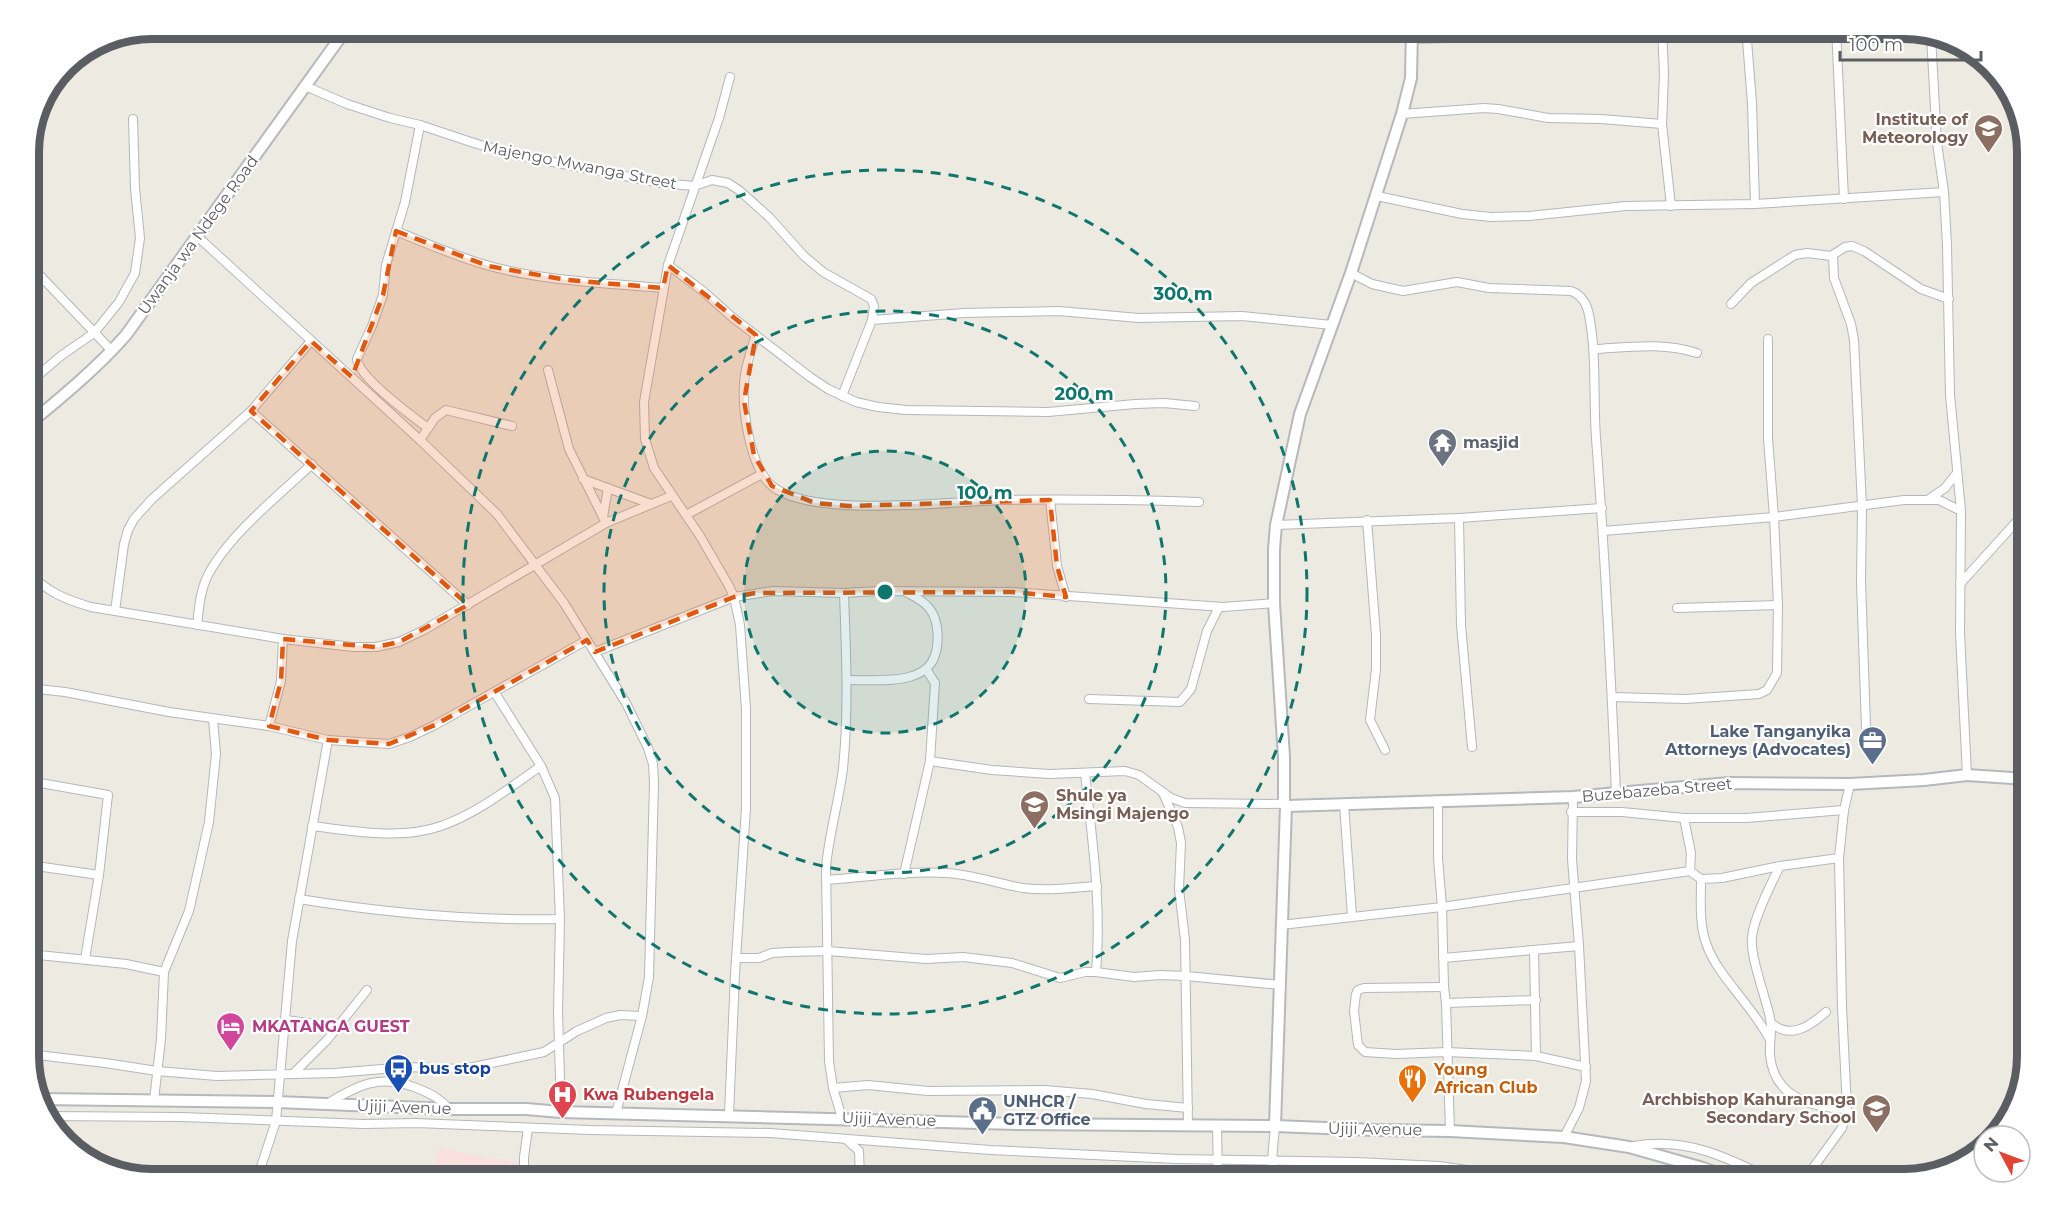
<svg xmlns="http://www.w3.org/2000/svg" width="2056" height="1208" font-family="Montserrat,sans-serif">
<rect width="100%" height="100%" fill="#eceae1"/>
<path fill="#f9e0dd" d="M439 1148 521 1164V1179H431Z"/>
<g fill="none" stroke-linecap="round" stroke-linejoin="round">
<defs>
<g id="street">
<path d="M1662 28 1664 74 1662 124 1671 206"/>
<path d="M1746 28 1752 103 1755 204"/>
<path d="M1836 28 1844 199"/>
<path d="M1931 36 1937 143 1944 192 1947 245 1950 395 1961 511 1960 633 1967 775"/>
<path d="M1413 39 1587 34 1663 37"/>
<path d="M305 86 347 104 390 118 420 125 477 144 522 156 661 183 694 186 712 180 728 183 740 191 769 217 804 256 823 272 871 299 874 306 872 320 842 396"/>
<path d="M1402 114 1484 108 1498 109 1548 118 1601 119 1662 124"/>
<path d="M420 125 405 202 386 265 383 295 372 326 357 359C359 378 412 416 428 428"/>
<path d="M1377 196 1462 214 1491 217 1529 216 1626 206 1755 204 1944 192"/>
<path d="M396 231C425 243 455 256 486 265 542 281 604 283 663 288"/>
<path d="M198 237 420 440 497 514 564 603 626 703 648 748 653 764 654 783 649 977 642 1016 616 1113"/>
<path d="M1833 255 1834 278 1851 324 1854 340 1862 506 1861 582 1866 727"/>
<path d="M29 264 112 351"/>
<path d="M668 265 703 291 732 317 810 377 828 389 856 402 878 407 906 410 1048 412 1135 404 1164 403 1195 406"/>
<path d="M1351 273 1372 284 1403 291 1457 282 1489 288 1571 291C1582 295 1587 304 1589 315 1597 356 1593 397 1596 438 1605 556 1611 675 1616 793"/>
<path d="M1731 304 1751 283 1795 255 1807 253 1831 256 1845 247 1852 246 1864 251 1921 289 1949 299"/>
<path d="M872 320 964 313 1059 311 1139 318 1242 316 1332 325"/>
<path d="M756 335C751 350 745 367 744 383 742 411 750 467 772 486 811 519 951 501 1004 500 1069 499 1134 500 1199 502"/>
<path d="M1595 349C1629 347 1664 342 1697 353"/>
<path d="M548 370 569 449 606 523"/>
<path d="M29 383 62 355 94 333 119 302 135 273 140 238 135 188 133 119"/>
<path d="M251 411 468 605"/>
<path d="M420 440 435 418 446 410 512 426"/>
<path d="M583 479 651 504"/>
<path d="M1929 499 1945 488 1957 473"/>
<path d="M1050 500 1057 566 1066 597"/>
<path d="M686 515 762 474"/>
<path d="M603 517 608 488"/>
<path d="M1459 518 1461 625 1472 747"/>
<path d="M1367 520 1376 635V669L1370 720 1385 750"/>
<path d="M1276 525 1459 518 1602 508"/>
<path d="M1603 531 1774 517 1904 500H1939L1961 511"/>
<path d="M29 572C46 592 67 600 91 607L283 639 353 647H376L399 642 424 630 606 523 671 496"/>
<path d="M1960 584 2027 510"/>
<path d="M1677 608 1778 605"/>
<path d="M115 611 124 544 128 530 134 519 152 499 251 411 311 341"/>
<path d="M197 625C199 608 200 591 208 575 229 535 278 496 312 464"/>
<path d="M595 652 734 597 773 591 844 593 879 591 1012 592 1223 607 1274 603"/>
<path d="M847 680C867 680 889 682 909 677 917 675 927 670 932 662 940 648 940 621 929 608 924 601 913 596 906 592"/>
<path d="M29 688 65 692 169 712 269 726 328 740 389 744 410 737 435 725 587 640"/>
<path d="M495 693 541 766 555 798 560 919 558 1012 561 1112"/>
<path d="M1612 697 1685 699 1759 694 1767 690 1777 673 1778 605 1774 517 1768 438V339"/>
<path d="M1089 699 1180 702 1191 689 1207 631 1219 607"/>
<path d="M269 726 281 681 283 639"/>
<path d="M930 761 992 770 1049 774 1125 771 1139 775 1171 798 1185 803 1284 804"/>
<path d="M1085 773C1092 839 1102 905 1096 972"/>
<path d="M29 781 108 795 99 875 85 959"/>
<path d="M1163 793 1178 827 1181 843 1179 889 1185 940 1188 1124"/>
<path d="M1438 801V858L1442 907 1444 987 1446 1003 1450 1131"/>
<path d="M1344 804 1352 916"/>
<path d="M1571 812H1622L1684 818H1746L1844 810"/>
<path d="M1684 818 1691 853 1690 871"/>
<path d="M312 826C353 831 401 840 441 826 478 813 509 788 541 766"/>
<path d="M29 865 99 875"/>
<path d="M1780 866C1771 884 1753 919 1752 938 1750 957 1766 998 1770 1018 1773 1030 1769 1043 1770 1055 1774 1098 1811 1107 1847 1109"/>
<path d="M904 874 930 761 935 683 926 669"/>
<path d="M1701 879C1701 900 1699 923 1706 943 1717 976 1753 1006 1770 1040"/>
<path d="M826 880C865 877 906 871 946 873 972 874 997 884 1023 888 1048 891 1073 888 1097 886"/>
<path d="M299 899C386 913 472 921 560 919"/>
<path d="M1281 925 1442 907 1690 871 1701 879 1722 878 1780 866 1839 858"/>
<path d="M1534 950 1536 1056"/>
<path d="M29 954 126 964 164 972"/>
<path d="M737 958H759L772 953 788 952 828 951 926 959 963 957 1012 963 1060 978 1085 972H1096L1134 977 1160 975 1186 976 1281 985"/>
<path d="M1443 958 1579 946"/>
<path d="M1444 987 1364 988 1358 990 1356 994 1354 1011 1358 1045 1365 1052 1396 1054 1447 1052 1536 1056 1586 1067"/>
<path d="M1446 1003 1536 1000"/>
<path d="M286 1020 338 1027"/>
<path d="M1771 1023C1791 1040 1810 1026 1826 1012"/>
<path d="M29 1054 105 1063 157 1071 217 1076 335 1073 406 1067 464 1069 544 1052 577 1031 606 1018 620 1015 642 1016"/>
<path d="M293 1074 327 1040 367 990"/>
<path d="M833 1088 868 1085 928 1091 1044 1090 1092 1094 1146 1104 1188 1108"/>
<path d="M154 1100 161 1039 164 972 189 911 209 822 216 754 213 719"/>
<path d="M327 1104C359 1084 382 1073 419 1089 431 1094 441 1099 449 1109"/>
<path d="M729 1115 735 974 746 808V709L740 625 734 597 729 586 700 536 654 468 645 439 644 402 668 265 719 118 730 77"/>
<path d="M45 1116 182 1117 364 1124 416 1123 590 1130 770 1133 990 1150 1176 1159 1356 1162 1439 1166 1510 1176 1554 1179"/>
<path d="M842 1118 833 1088 829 1061 826 867C829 834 839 801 843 768 849 710 846 651 844 593"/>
<path d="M1217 1126 1218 1179"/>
<path d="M1564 1137 1579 1108 1586 1081 1579 946 1572 859 1573 797"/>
<path d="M846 1139 859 1151 860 1179"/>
<path d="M1634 1146C1685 1137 1727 1157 1771 1179"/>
<path d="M257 1179 276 1121 292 941 328 740"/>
<path d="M524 1179V1157L528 1128"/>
<path d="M1273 1179 1272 1160 1275 1126"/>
<path d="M1419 1179 1439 1166"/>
<path d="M1702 1179 1703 1168"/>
<path d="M1805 1179 1842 1128 1847 1109 1842 1007 1839 858 1844 810 1850 784"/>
</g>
<g id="secondary">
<path d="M29 424C63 396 97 368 126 335L347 28"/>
<path d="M1286 806 1573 797 1729 783 1850 784 1924 780 1967 775 2027 779"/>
<path d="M39 1099 277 1102 449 1109H526L561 1112 1019 1124 1275 1126 1375 1130 1450 1131 1564 1137 1629 1147 1703 1168 1734 1179"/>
<path d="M1275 1126 1286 806 1284 804V757L1274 603V549L1276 525 1300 414 1351 273 1402 114 1411 78 1412 28"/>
</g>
</defs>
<use href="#street" stroke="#b4b7bb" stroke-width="10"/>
<use href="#secondary" stroke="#b5b8bd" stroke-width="14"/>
<use href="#street" stroke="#fff" stroke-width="8"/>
<use href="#secondary" stroke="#fff" stroke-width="10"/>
</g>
<path fill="#e15910" fill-opacity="0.2" stroke="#e15910" stroke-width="4.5" stroke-dasharray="12 8" stroke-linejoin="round" d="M396 231 488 266 567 280 663 288 668 265 756 335 744 401 754 455 772 486 815 503 849 506 1050 500 1057 566 1066 597 1012 592 755 593 734 597 595 652 587 640 435 725 389 744 328 740 269 726 281 681 283 639 376 647 399 642 468 605 251 411 311 341 352 377 383 295Z"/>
<circle cx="885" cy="592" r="141" fill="#0f766e" fill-opacity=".12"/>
<g fill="none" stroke="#0f766e" stroke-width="3" stroke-dasharray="10 8">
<circle cx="885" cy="592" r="141"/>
<circle cx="885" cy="592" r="281"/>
<circle cx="885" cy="592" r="422"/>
</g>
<defs>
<symbol id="school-pin" viewBox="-11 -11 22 30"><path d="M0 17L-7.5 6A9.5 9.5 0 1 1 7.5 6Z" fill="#8d6e63" stroke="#fff"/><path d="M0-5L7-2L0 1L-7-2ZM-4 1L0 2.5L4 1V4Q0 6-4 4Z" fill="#fff"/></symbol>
<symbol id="temple-pin" viewBox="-11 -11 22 30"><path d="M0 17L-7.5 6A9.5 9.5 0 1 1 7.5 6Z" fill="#6b7280" stroke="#fff"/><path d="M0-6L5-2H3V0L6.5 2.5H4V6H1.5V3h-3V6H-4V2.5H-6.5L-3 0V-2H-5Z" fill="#fff"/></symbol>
<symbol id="office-pin" viewBox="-11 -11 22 30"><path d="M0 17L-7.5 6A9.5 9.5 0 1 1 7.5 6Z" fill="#5c6f8a" stroke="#fff"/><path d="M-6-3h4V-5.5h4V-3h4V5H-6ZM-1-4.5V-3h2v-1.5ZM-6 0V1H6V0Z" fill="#fff"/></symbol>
<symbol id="hotel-pin" viewBox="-11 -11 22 30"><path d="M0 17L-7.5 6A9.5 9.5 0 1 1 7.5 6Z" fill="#d1479c" stroke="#fff"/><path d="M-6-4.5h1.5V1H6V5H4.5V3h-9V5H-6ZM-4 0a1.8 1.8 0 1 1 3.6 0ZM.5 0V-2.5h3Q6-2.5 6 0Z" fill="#fff"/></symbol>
<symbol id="bus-pin" viewBox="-11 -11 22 30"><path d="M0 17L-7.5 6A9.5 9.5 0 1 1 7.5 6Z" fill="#1a4fb4" stroke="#fff"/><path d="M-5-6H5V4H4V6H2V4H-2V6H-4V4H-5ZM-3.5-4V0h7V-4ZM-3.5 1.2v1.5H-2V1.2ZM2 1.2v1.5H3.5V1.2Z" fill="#fff"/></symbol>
<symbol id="restaurant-pin" viewBox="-11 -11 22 30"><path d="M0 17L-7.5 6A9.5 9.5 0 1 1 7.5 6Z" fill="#e8710a" stroke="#fff"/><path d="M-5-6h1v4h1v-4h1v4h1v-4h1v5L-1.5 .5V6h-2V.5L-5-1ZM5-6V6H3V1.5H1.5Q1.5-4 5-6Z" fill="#fff"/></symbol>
<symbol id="hospital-pin" viewBox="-11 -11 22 30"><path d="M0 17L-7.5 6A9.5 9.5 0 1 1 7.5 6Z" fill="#e0444e" stroke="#fff"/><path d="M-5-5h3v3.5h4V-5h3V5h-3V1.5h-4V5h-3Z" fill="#fff"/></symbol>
<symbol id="civic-pin" viewBox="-11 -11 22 30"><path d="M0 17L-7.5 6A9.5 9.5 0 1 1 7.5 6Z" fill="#5c6f8a" stroke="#fff"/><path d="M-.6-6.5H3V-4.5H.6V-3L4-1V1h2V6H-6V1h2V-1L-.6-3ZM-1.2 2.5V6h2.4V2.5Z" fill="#fff"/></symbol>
</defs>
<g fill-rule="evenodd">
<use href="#school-pin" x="1972" y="112" width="33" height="45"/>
<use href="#temple-pin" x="1426" y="426" width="33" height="45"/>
<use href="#office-pin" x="1856" y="724" width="33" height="45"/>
<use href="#school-pin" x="1018" y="788" width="33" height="45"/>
<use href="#hotel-pin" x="214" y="1010" width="33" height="45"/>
<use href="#bus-pin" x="382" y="1052" width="33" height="45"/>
<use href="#restaurant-pin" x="1396" y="1062" width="33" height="45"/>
<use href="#hospital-pin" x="546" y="1078" width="33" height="45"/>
<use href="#school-pin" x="1860" y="1092" width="33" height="45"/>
<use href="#civic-pin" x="966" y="1094" width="33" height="45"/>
</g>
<g text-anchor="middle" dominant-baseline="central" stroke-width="4.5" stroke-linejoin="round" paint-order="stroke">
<g font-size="16" font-weight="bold" fill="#785e54" stroke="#fff" text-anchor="end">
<text x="1968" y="119">Institute of<tspan x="1968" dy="18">Meteorology</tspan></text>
<text x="1056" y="795" text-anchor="start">Shule ya<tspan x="1056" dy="18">Msingi Majengo</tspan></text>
<text x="1856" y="1099">Archbishop Kahurananga<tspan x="1856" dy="18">Secondary School</tspan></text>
</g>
<g font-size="16" fill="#5a5d61" stroke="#fff">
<text transform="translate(580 165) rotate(11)">Majengo Mwanga Street</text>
<text transform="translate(198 235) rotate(-54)">Uwanja wa Ndege Road</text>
<text transform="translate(1657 790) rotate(-5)">Buzebazeba Street</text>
<text transform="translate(404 1107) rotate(2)">Ujiji Avenue</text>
<text transform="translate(889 1119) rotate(2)">Ujiji Avenue</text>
<text transform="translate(1375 1129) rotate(1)">Ujiji Avenue</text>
</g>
<g font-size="16" font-weight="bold" fill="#5b616d" stroke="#fff" text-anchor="start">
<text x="1463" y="442">masjid</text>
</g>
<g font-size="16" font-weight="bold" fill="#4e5e75" stroke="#fff" text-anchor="end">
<text x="1851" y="731">Lake Tanganyika<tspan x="1851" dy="18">Attorneys (Advocates)</tspan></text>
<text x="1003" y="1101" text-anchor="start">UNHCR /<tspan x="1003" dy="18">GTZ Office</tspan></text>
</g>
<g font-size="16" font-weight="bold" fill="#b23c85" stroke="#fff" text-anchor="start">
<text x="252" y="1026">MKATANGA GUEST</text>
</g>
<g font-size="16" font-weight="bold" fill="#164399" stroke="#fff" text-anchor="start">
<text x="419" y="1068">bus stop</text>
</g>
<g font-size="16" font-weight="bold" fill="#c56008" stroke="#fff" text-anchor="start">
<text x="1434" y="1069">Young<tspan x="1434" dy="18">African Club</tspan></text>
</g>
<g font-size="16" font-weight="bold" fill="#be3a42" stroke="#fff" text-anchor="start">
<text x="583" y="1094">Kwa Rubengela</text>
</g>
</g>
<path d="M0 0H2056V1208H0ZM152 39H1904A113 113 0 0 1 2017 152V1056A113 113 0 0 1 1904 1169H152A113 113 0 0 1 39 1056V152A113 113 0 0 1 152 39Z" fill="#fff" fill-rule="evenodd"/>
<path fill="none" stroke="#5a5d61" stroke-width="8" d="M152 39H1904A113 113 0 0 1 2017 152V1056A113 113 0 0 1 1904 1169H152A113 113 0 0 1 39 1056V152A113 113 0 0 1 152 39Z"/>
<circle cx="885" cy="592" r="9" fill="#0f766e" stroke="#fff" stroke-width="3"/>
<g font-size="18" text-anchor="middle" font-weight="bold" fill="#0f766e" stroke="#fff" stroke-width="4.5" stroke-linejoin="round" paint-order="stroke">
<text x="1183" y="300">300 m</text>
<text x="1084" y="400">200 m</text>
<text x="985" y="499">100 m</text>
</g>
<g transform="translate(2002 1154) rotate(311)"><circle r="28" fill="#ffffff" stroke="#bdbec0" stroke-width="1.5"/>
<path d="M0-4.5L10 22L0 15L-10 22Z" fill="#df4435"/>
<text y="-9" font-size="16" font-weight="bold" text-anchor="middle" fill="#5a5d61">N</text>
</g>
<path d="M1840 51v9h141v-9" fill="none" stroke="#5a5d61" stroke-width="3"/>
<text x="1849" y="51" font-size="18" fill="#5a5d61" stroke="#ffffff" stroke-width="4.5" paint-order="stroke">100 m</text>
</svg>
